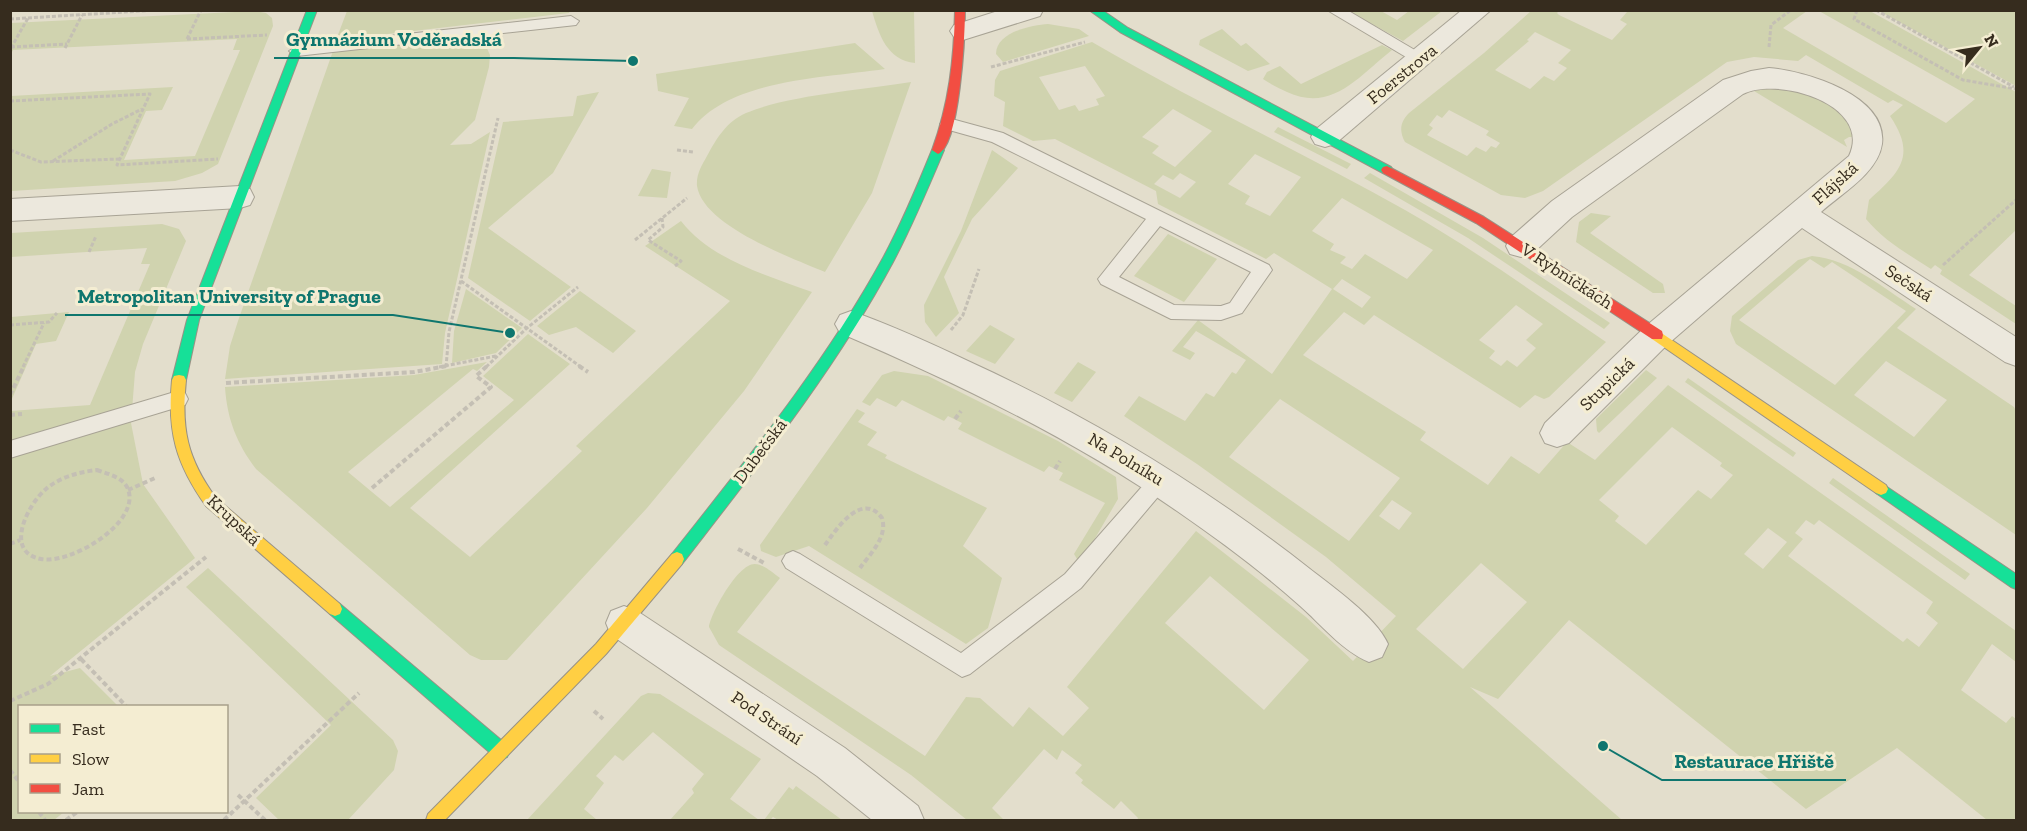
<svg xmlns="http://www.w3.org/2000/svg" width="2027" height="831" font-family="'Zilla Slab',serif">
<rect width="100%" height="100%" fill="#e3decc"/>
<g fill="#d0d3af" fill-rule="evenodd">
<path d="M2001 10 2016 11V86L1879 11Z"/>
<path d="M255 11 266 13 272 18 273 26 218 164 202 173 175 181 11 191V96L173 87 162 110 146 111 124 160 195 156 240 50H233L237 39 13 50 11 54V23Z"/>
<path d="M347 11V10L570 11 569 13 336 40Z"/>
<path d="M872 11H914L915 63C887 60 879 35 872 11Z"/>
<path d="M1348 11H1381L1397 20 1409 11H1442L1403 41Z"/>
<path d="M1531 11H1559L1557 13 1559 15 1612 40 1627 24 1620 20 1627 12 1625 11H1807L1783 28 1946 123 1975 99 1819 11H1870L2016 92V230L1969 275 2016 306V324L1940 274 1942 270 1935 265 1931 269C1908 254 1884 241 1866 219L1869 200C1900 172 1917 156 1890 116L1903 105 1893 100 1888 103 1806 55 1798 61 1754 57 1727 62 1543 191 1525 198 1501 195 1405 142C1399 131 1400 122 1409 113L1484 53ZM1535 32 1571 50 1558 63 1567 68 1554 81 1544 76 1530 89 1495 70 1529 41 1527 40ZM1449 110 1489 131 1486 135 1500 143 1496 148 1491 146 1486 152 1476 147 1467 156 1427 135 1433 128 1429 125 1437 115 1442 118Z"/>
<path d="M1048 24 1079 29 1089 36 1003 62 996 54C996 32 1032 25 1048 24Z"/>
<path d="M1222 29 1241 46 1246 43 1270 64 1248 71 1199 45 1200 40Z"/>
<path d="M474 37 485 44 490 55 489 67 475 120 450 145 471 144 490 132 445 333 442 364 225 379 230 346 238 321 333 51Z"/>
<path d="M1092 42C1195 102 1302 152 1405 210 1475 250 1540 297 1606 342L1549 397 1544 399 1535 395 1520 408 1374 315 1364 325 1344 312 1303 355 1426 432 1420 440 1488 485 1511 456 1539 474 1567 442 1595 460 1668 385 2016 631V662L1992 644 1961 690 2006 723 2012 716 2016 719V820H1987L1897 748 1806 809 1569 620 1498 699 1470 687 1622 820H1137L1138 818 1121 801 1114 809 1081 783 1083 780 1075 773 1082 765 1062 750 1057 760 1044 749 992 808 1004 820H967L911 775 719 645 709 627C711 613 738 563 755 564 763 564 773 573 780 578L737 632 925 756 966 697 980 698 1013 727 1029 707 1063 736 1089 708 1067 687 1196 531 1306 617 1353 661 1396 616 1326 557 1197 464 1124 416 1139 396 1185 421 1206 393 1214 397 1232 372 1236 374 1246 360 1196 331 1183 347 1195 353 1190 360 1172 351 1198 320 1272 374 1332 289 1274 253 1266 259 1158 204 1156 191 1055 139 1033 141 1003 126 1005 102 994 96 995 80 1000 71ZM1085 66 1105 96 1096 99 1099 105 1079 111 1075 105 1059 110 1039 77ZM1173 109 1212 131 1175 167 1152 153 1159 146 1142 137ZM1255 154 1301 177 1270 216 1245 204 1250 196 1228 184ZM1180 173 1196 182 1180 198 1154 184 1163 175 1173 180ZM1342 198 1433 250 1407 279 1365 254 1352 269 1340 263 1346 257 1330 250 1334 244 1312 231ZM1342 279 1371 297 1362 308 1333 289ZM1516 305 1543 324 1526 340 1536 348 1517 367 1507 360 1501 366 1489 358 1495 351 1479 340ZM1280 399 1400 478 1349 541 1229 457ZM1672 427 1722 463 1720 466 1733 475 1711 499 1698 490 1646 545 1615 521 1619 516 1599 500ZM1392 500 1412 513 1399 530 1379 516ZM1806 520 1814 525 1819 520 1933 602 1926 613 1938 623 1919 647 1907 638 1903 642 1788 556 1803 539 1795 533ZM1768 528 1787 542 1763 569 1744 554ZM1481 563 1527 602 1463 669 1416 629ZM1210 576 1309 660 1264 710 1165 623Z"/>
<path d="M855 43 885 69C825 78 730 79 692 129L674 126 689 98 658 91 656 74Z"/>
<path d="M1382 45 1392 50C1359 76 1332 113 1287 92 1279 88 1270 84 1263 79L1267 72 1280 66 1301 84Z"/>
<path d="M911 82 872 193 825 272C792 258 703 226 697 186 696 174 702 165 707 156 717 138 726 122 746 113 789 95 863 90 911 82Z"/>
<path d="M1770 87H1791L1840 108 1858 137H1849L1844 140 1847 147 1754 91Z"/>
<path d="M599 92 553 173 488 228 571 287 530 321 468 278 503 122 573 116 577 96Z"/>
<path d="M1278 127 1351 164 1347 169 1274 132Z"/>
<path d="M992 150 1018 168 972 219 944 277 959 313 936 337 925 322 924 305 961 231Z"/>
<path d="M652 169 671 172 667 198 638 196Z"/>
<path d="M1370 173 1483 238 1610 323 1604 329 1468 238 1364 178Z"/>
<path d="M1591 213 1611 216 1590 233 1663 284 1665 293H1653L1576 242 1579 222Z"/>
<path d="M681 221C711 260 767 275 812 292L744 391 647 508 507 660H481L470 655 256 469C237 444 227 419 225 387L414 375 487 362 477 371 473 369 348 472 390 507 514 400 483 376 528 334 570 364 410 508 470 557 582 451 576 446 730 301 645 246Z"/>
<path d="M162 224 179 229 186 241 143 344 135 372 131 423 143 484 195 558 50 676 80 668 118 706H20V812H64L54 820H11V411L90 405 150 264H141L147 248 11 257V233Z"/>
<path d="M1168 234 1217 259 1184 302 1134 276Z"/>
<path d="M1812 256C1852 260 1883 288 1916 309L1897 328 2014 407 2016 411V535L1736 344 1730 331 1732 316 1798 260ZM1810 259 1824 268 1832 262 1906 311 1835 385 1739 320ZM1886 361 1947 400 1914 437 1854 395Z"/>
<path d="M466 289 522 328 496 353 452 363 454 331Z"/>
<path d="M580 291 636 331 613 353 576 327 549 335 537 326Z"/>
<path d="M69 312 56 341 36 344 11 401V317Z"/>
<path d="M990 325 1015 339 995 364 966 351Z"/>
<path d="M1078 362 1096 372 1072 402 1054 393Z"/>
<path d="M1646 370 1657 378 1599 433 1597 431 1596 419Z"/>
<path d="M894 371 928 376 1058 441 1116 477 1118 499 1080 564 1074 554 1105 503 1059 480 1063 473 1049 466 1044 472 958 429 962 423 948 416 944 421 902 400 896 407 877 398 870 406 862 402 882 375Z"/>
<path d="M1688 378 1796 453 1793 457 1685 382Z"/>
<path d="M857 409 865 413 858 422 877 432 867 445 887 455 885 458 987 508 963 546 1002 578 988 628 966 644 809 546 776 557 761 551 760 545Z"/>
<path d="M1833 478 1970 574 1965 580 1829 483Z"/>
<path d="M208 568 393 740 398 751 394 770 348 820H279L256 798 331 725 186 587Z"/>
<path d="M648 693 660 694 761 759 730 799 759 820H670L694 793 692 789 704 774 653 732 623 761 615 755 596 776 604 783 584 809 597 820H527L641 696Z"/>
<path d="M796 786 842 820H778L773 817 770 820H764L789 787 793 790Z"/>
</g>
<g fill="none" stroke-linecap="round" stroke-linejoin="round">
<defs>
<g id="lane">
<path d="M1327 10H1347L1430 59 1422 64 1416 63Z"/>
<path d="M571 16 579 21 576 25 297 56 289 51 297 46Z"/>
<path d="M948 118 1003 133 1269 265 1272 270 1242 313 1221 320 1171 319 1101 284 1098 279 1146 219 992 142 942 128 940 124ZM1160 226 1251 272 1230 303 1221 306 1174 305 1119 277Z"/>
<path d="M178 391 185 393 188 399 185 405 10 458V441Z"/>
<path d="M1161 470 1168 473 1171 479 1168 485 1081 588 970 674 962 677 786 568 782 561 786 554 793 551 800 554 961 653 1065 574 1154 473Z"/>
</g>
<g id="street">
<path d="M1001 10H1043L1040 16 963 40 954 37 950 31 954 25Z"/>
<path d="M1462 10H1491L1335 144 1325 147 1315 144 1311 137 1315 130Z"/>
<path d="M1769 68C1805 71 1888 95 1882 144 1878 173 1841 194 1821 212L2016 337V366L2005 362 1802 228 1668 344 1569 443 1557 447 1545 443 1540 433 1545 423 1646 326 1849 156C1873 105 1779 76 1743 94L1572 217 1532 254 1521 257 1510 254 1506 246 1510 238 1552 201 1723 80 1751 71Z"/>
<path d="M240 186 250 189 254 197 250 205 240 208 10 221V199Z"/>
<path d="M851 311C891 325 930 343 968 361 1091 417 1204 486 1310 569 1333 587 1376 617 1388 644L1382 657 1369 662C1342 651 1321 624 1299 605 1261 571 1219 540 1177 511 1071 438 957 383 840 333L835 324 840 315Z"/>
<path d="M624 606 637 611 845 748 918 806 924 820H872L817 776 611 635 606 623 611 611Z"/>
</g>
<g id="fast">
<path d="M307 10H317L199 320 186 380 184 384H174L172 380 187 320Z"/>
<path d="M1089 10H1102L1128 28 1391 167 1393 170 1391 173H1383L1120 32Z"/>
<path d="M938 146 944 150C928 188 912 226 893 262 835 370 757 467 682 564L677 566 672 564 670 559 672 554C747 459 825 364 883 258 902 223 917 187 932 150Z"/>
<path d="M1881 483 2016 574V589L2011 587 1876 493 1874 489 1876 485Z"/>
<path d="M335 602 340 604 507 745 509 751 507 757 501 759 495 757 330 614 328 609 330 604Z"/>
</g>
<g id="slow">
<path d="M1657 330 1886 485 1888 489 1886 493 1881 495 1876 493 1652 339 1651 335Z"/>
<path d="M179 375 184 376 186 380C181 429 187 458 216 498L340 604 342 609 340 614 335 616 330 614 206 506C176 464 167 432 172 380L174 376Z"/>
<path d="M677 552 682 554 684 559 682 564 606 654 445 820H426L428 814 596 644 672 554Z"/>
</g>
<g id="jam">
<path d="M955 10H965C965 34 960 146 938 154L932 150C949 104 954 59 955 10Z"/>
<path d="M1387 166 1484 217 1662 331 1663 335 1662 339H1652L1476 223 1383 173 1381 170 1383 167Z"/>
</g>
</defs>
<use href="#lane" stroke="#a8a395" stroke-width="2"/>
<use href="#street" stroke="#a8a395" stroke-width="2"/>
<use href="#fast" stroke="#989285" stroke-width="2"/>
<use href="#slow" stroke="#989285" stroke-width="2"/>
<use href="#jam" stroke="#989285" stroke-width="2"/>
<g stroke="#c4bfb4" stroke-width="3" stroke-dasharray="4 2" stroke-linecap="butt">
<path d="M1857 10 1854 19 1963 80 2016 89"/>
<path d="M1876 10 2014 87"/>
<path d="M10 19 158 10"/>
<path d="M187 39 267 35"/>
<path d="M187 39 201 10"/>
<path d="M11 47 67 44"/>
<path d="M1769 47 1771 25 1791 10"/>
<path d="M11 48 28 18"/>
<path d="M65 48 82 15"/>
<path d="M991 67 1085 42"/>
<path d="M10 101 150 94 117 165 218 159"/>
<path d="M10 150 41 162 119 159"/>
<path d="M677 150 693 152"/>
<path d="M53 161 112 124 142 109"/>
<path d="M662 218 663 227 648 240 681 261 675 266"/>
<path d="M635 240 687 198"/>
<path d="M89 252 96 236"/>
<path d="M1943 265 2016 200"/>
<path d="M461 281 581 367"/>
<path d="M10 325 49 322 57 313"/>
<path d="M951 330 963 315 979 269"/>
<path d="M23 367 44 323"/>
<path d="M439 367 496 356"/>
<path d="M446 367 449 332 498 118"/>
<path d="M486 367 527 328 578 287"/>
</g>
<g stroke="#c4bfb4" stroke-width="4" stroke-dasharray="5 3" stroke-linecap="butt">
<path d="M579 366 588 372"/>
<path d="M226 383 414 372 447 366"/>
<path d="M10 395 24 366"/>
<path d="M10 415 22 414"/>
<path d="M955 419 961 411"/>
<path d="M1055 469 1060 461"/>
<path d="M97 470C108 474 123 477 128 489 141 523 70 565 41 559 3 552 28 504 46 489 60 477 79 472 97 470Z"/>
<path d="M372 488 491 387 476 376 487 366"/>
<path d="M128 490 155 478"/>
<path d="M10 544 20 540"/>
<path d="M825 545C837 528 862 491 882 518 888 537 870 554 860 568"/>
<path d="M738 549 766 564"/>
<path d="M81 659 126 706"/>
<path d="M10 701 48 684 206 557"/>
<path d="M594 711 603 719"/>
<path d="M10 770 20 783"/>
<path d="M238 795 265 820"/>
<path d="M39 812 45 820"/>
<path d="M66 820 77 812"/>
<path d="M224 820 359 693"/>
</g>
<use href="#lane" fill="#ece8dd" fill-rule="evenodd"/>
<use href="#street" fill="#ece8dd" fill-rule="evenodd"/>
<use href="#fast" fill="#16e098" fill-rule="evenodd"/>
<use href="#slow" fill="#ffcf43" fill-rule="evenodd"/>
<use href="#jam" fill="#f24e42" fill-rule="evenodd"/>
</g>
<g text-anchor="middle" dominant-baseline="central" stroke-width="6" stroke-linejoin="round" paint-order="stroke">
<g font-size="18" fill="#362c1e" stroke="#f4edd2">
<text transform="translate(1402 74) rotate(-39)">Foerstrova</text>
<text transform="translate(1835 183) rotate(-42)">Flájská</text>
<text transform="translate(1567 276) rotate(33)">V Rybníčkách</text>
<text transform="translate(1909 283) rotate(33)">Sečská</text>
<text transform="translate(1607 384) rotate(-44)">Stupická</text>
<text transform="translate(760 451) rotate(-53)">Dubečská</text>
<text transform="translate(1126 459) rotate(31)">Na Polníku</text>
<text transform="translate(234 520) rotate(43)">Krupská</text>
<text transform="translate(767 718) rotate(34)">Pod Strání</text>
</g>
</g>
<path fill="none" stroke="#0f766e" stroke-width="2" d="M633 61L514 58H274M510 333L393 315H65M1603 746L1662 780H1846"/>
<g fill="#0f766e" stroke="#f4edd2" stroke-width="2">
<circle cx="633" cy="61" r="6"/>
<circle cx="510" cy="333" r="6"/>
<circle cx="1603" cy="746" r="6"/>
</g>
<g font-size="20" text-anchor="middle" font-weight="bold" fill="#0f766e" stroke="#f4edd2" stroke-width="6" stroke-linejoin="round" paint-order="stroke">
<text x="394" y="46">Gymnázium Voděradská</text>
<text x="229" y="303">Metropolitan University of Prague</text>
<text x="1754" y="768">Restaurace Hřiště</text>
</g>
<rect width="2027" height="831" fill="none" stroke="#362c1e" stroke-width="24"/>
<rect x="18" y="705" width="210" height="108" fill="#f4edd2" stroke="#a8a08a" stroke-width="1.5"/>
<rect x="30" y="724" width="30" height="9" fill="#16e098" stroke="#a8a08a" stroke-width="1.5"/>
<text x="72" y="735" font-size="18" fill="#362c1e">Fast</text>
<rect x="30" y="754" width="30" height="9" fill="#ffcf43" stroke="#a8a08a" stroke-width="1.5"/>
<text x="72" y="765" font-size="18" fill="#362c1e">Slow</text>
<rect x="30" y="784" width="30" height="9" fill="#f24e42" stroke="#a8a08a" stroke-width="1.5"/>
<text x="72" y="795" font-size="18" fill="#362c1e">Jam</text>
<g transform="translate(1979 48) rotate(60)" stroke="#f4edd2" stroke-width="4.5" paint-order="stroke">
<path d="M0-4.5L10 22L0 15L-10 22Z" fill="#362c1e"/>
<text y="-9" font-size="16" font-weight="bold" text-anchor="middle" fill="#362c1e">N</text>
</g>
</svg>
